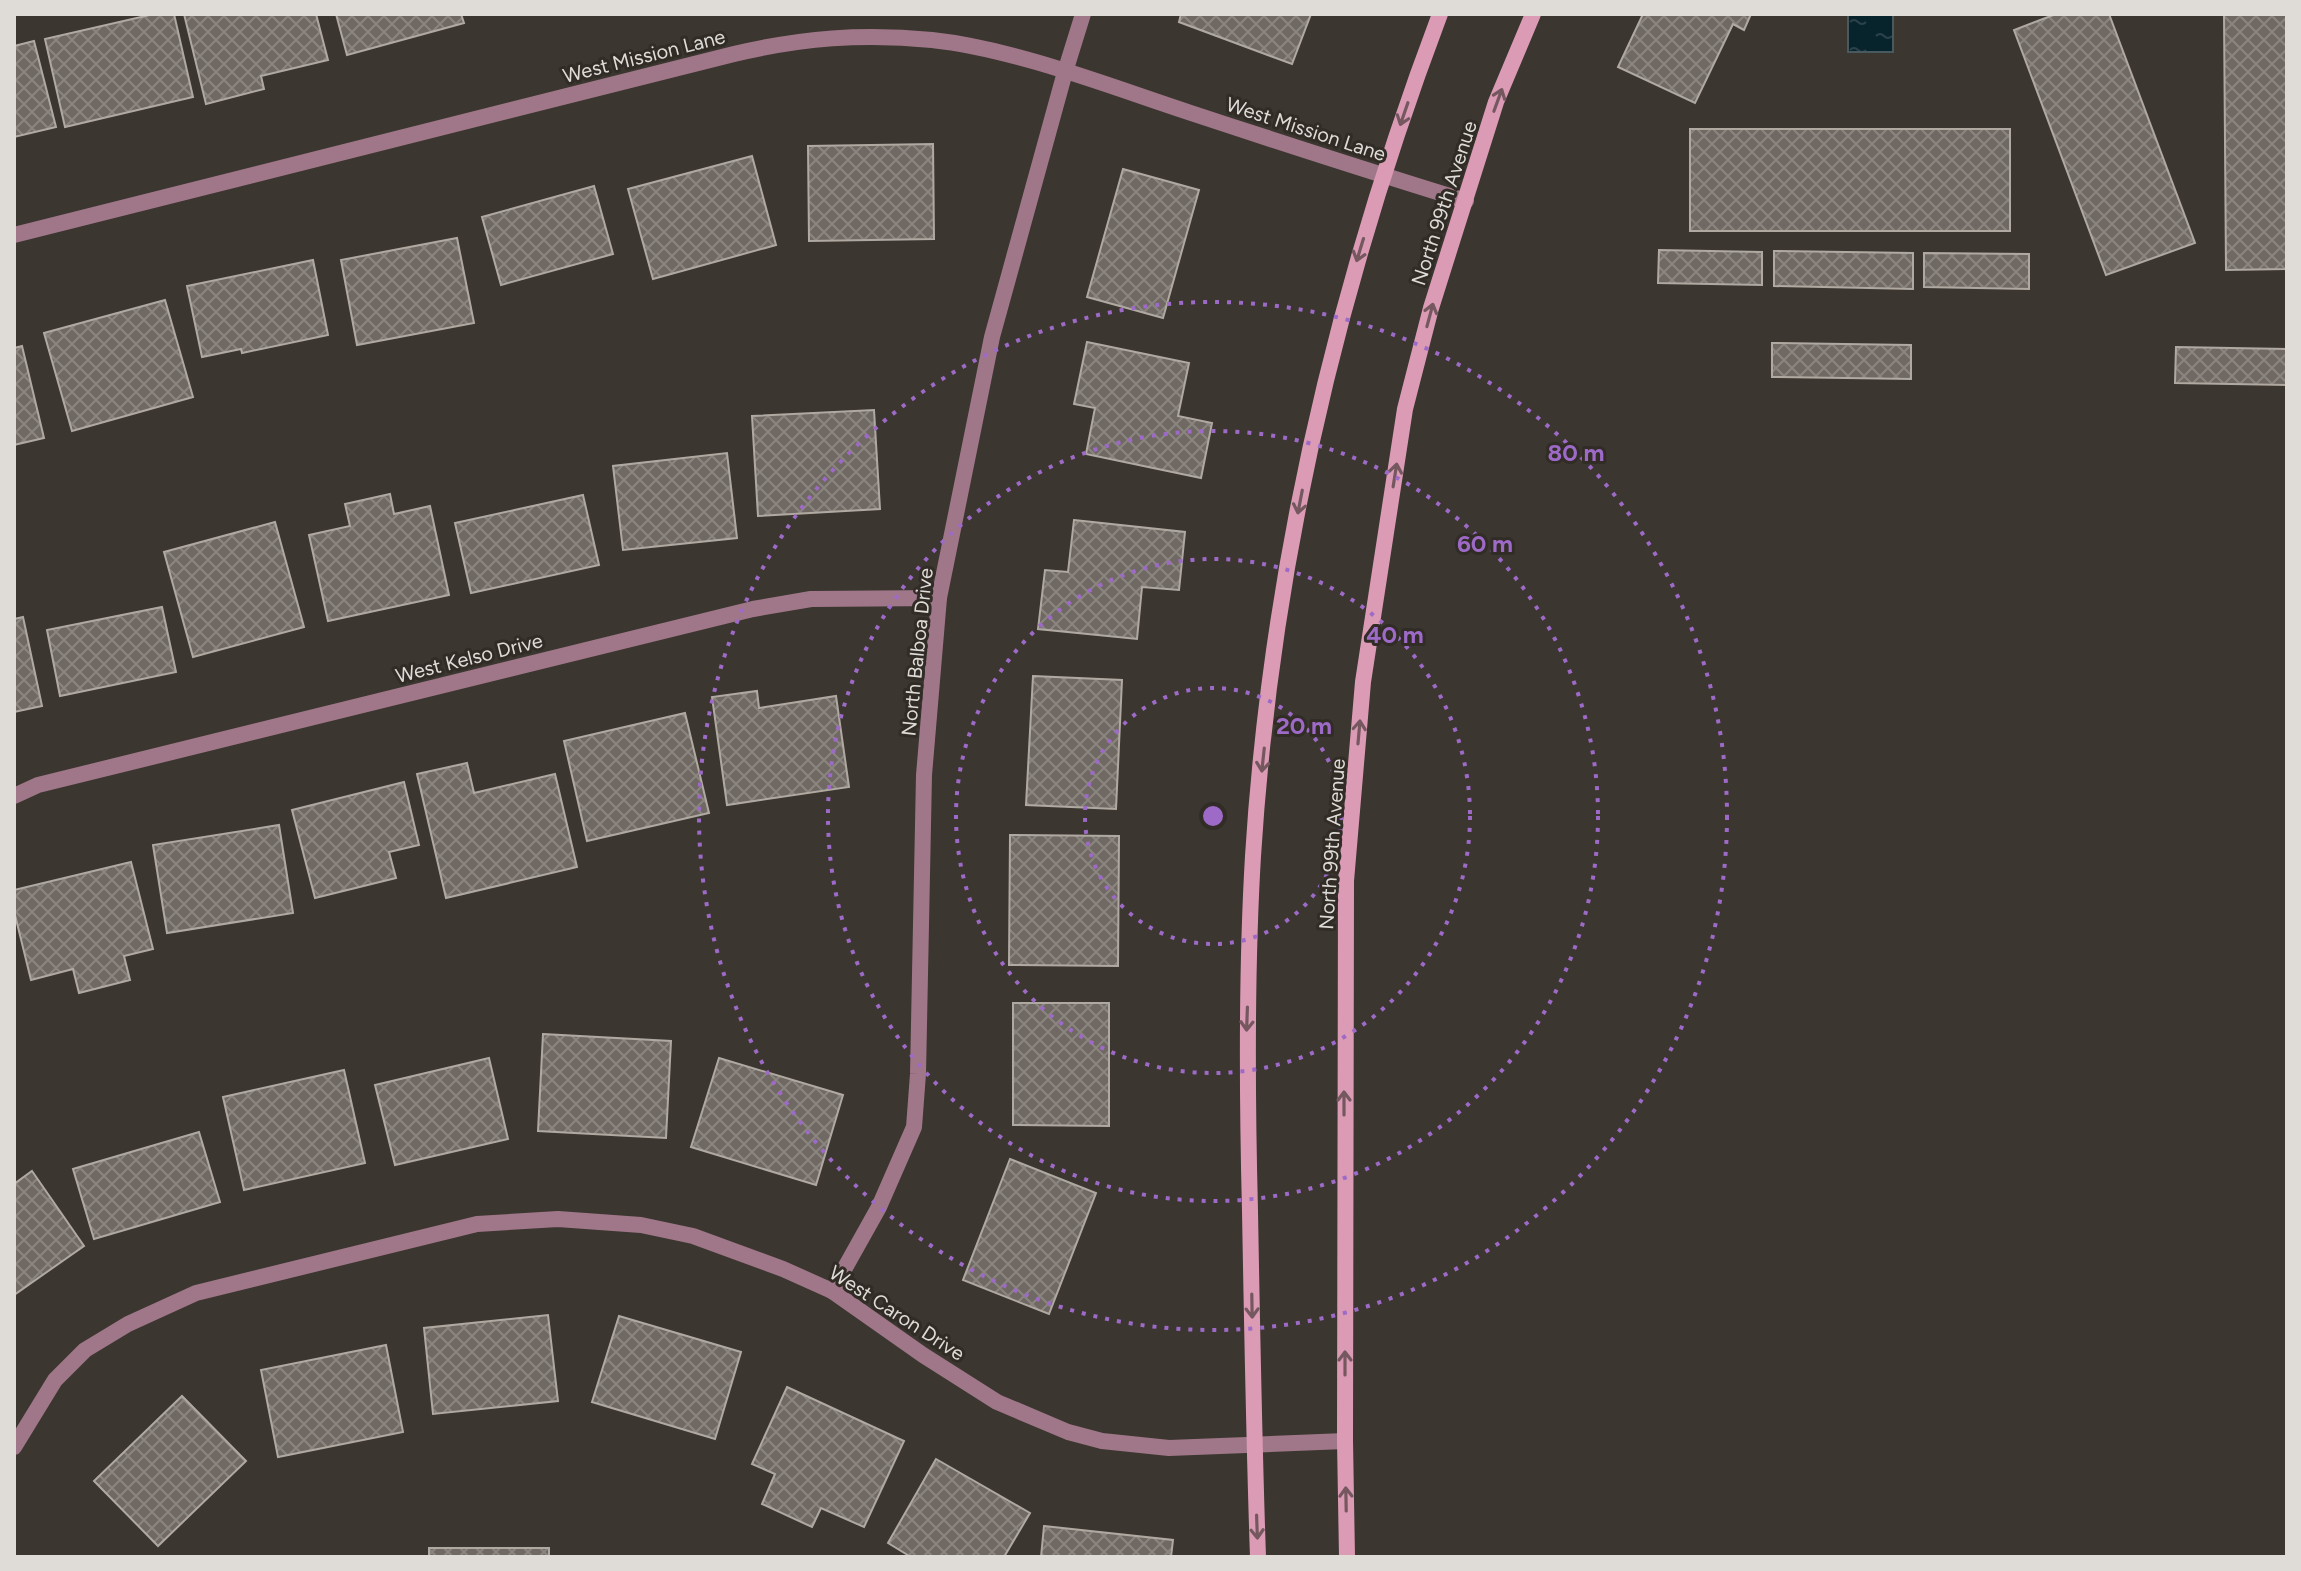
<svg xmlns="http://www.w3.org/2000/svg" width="2301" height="1571" font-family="Figtree,sans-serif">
<defs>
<pattern id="water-ripples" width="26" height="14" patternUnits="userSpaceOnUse" patternTransform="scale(2)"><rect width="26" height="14" fill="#07232c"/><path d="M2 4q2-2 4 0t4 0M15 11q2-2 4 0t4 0" fill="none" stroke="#2b424a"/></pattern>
<pattern id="building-cross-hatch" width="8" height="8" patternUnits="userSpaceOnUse" patternTransform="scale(2)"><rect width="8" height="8" fill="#706963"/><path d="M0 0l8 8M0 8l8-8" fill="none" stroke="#8b8580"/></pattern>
</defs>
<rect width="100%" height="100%" fill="#3b3630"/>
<rect fill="url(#water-ripples)" stroke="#485a60" stroke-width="2" x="1848" y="14" width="45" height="38"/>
<g fill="url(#building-cross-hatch)" stroke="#b0a9a2" stroke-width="2">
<path d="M154 14H174L193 97 65 127 45 39Z"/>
<path d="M184 14H316L328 60 261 76 264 89 206 104Z"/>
<path d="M336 14H461L464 23 347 55Z"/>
<path d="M1181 14H1311L1292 64 1179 22Z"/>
<path d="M1643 14H1751L1744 30 1733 24 1695 103 1618 67Z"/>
<path d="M2056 14H2109L2195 243 2106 275 2014 30Z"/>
<path d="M2224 14H2287V269L2226 270Z"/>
<path d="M34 41 56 127 14 137V46Z"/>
<rect x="1690" y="129" width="320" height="102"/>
<path d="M933 144 934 239 809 241 808 146Z"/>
<path d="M752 156 776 245 653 279 628 189Z"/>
<path d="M1123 169 1199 190 1163 318 1087 297Z"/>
<path d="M594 186 613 254 501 285 482 217Z"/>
<path d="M457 238 474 323 357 345 341 260Z"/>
<path d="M1659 250 1762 252V285L1658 283Z"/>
<path d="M1774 251 1913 253V289L1774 286Z"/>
<path d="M1924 253 2029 254V289L1924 287Z"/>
<path d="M313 260 328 335 242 353 241 349 202 357 187 286Z"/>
<path d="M165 300 193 397 72 431 44 333Z"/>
<path d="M1087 342 1189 363 1178 416 1212 423 1201 478 1086 454 1095 408 1074 404Z"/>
<path d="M1772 343 1911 345V379L1772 377Z"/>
<path d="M22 346 44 438 14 445V348Z"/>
<path d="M2176 347 2287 349V385L2175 383Z"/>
<path d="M874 410 880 509 758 516 752 416Z"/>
<path d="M727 453 737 538 623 550 613 466Z"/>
<path d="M390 494 394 514 430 506 449 595 328 621 309 535 350 526 345 504Z"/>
<path d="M583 495 599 565 471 593 455 523Z"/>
<path d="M1074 520 1185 532 1179 590 1142 587 1137 639 1038 629 1045 570 1068 572Z"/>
<path d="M275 522 304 627 193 657 164 552Z"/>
<path d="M162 607 176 672 60 696 47 630Z"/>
<path d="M23 617 42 706 14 712V619Z"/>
<path d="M1033 676 1122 680 1116 809 1026 805Z"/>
<path d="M757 691 759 708 836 696 849 787 727 805 712 697Z"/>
<path d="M685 713 709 813 587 841 564 741Z"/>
<path d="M467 763 474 793 555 774 577 867 446 898 417 774Z"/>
<path d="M404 782 419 845 389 852 396 878 315 898 292 810Z"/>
<path d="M279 825 293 913 167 933 153 845Z"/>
<path d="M1010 835 1119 836 1118 966 1009 965Z"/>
<path d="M131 862 153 949 124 956 130 980 79 993 73 969 31 980 14 911V890Z"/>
<path d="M1013 1003H1109V1126L1013 1125Z"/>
<path d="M543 1034 671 1041 666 1138 538 1131Z"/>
<path d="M489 1058 508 1139 395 1165 375 1085Z"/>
<path d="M719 1058 843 1095 816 1185 691 1147Z"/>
<path d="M344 1070 365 1163 244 1190 223 1097Z"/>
<path d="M199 1132 220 1202 94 1239 73 1169Z"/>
<path d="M1010 1159 1096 1193 1049 1314 963 1280Z"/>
<path d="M32 1171 84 1246 14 1295V1184Z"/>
<path d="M548 1315 558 1401 433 1414 424 1328Z"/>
<path d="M619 1316 741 1352 715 1439 592 1402Z"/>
<path d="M386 1345 403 1432 278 1457 261 1370Z"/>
<path d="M787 1387 904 1441 864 1527 821 1508 812 1527 762 1504 775 1474 752 1464Z"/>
<path d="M182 1396 246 1461 158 1546 94 1481Z"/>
<path d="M936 1459 1030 1513 1004 1557H911L888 1543Z"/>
<path d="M1044 1526 1173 1540 1171 1557H1041Z"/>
<rect x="429" y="1548" width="120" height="9"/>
</g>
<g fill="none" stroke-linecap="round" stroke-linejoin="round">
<g stroke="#a07788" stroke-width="16">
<path d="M14 235 734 54C802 38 862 33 932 40 1016 49 1114 88 1194 114 1285 144 1375 173 1466 201"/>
<path d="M14 796 38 785 753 609 811 599 939 598"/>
<path d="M832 1291 879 1207 914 1127 918 1074 924 775 939 598 992 337 1065 72 1083 14"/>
<path d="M14 1447 55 1380 85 1350 128 1324 196 1293 477 1224 558 1219 641 1225 693 1236 783 1269 832 1291 923 1355 997 1402 1068 1432 1102 1441 1169 1448 1345 1441"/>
</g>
<g stroke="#db9bb5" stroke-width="16">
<path d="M1258 1557C1254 1442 1252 1326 1250 1211 1247 1093 1246 974 1253 856 1271 568 1338 284 1440 14"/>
<path d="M1347 1557 1345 1441 1346 881 1363 682 1405 409 1431 308 1496 102 1533 14"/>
</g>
</g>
<defs><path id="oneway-shaft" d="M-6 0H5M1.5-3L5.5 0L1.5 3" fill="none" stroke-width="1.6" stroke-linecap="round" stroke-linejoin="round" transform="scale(2)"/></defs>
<g stroke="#75585f">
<use href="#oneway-shaft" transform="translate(1498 100) rotate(-70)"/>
<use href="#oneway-shaft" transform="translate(1404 114) rotate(109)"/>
<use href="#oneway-shaft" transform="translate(1360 250) rotate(107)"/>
<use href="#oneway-shaft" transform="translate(1430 315) rotate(-75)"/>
<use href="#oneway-shaft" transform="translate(1395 475) rotate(-81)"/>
<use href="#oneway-shaft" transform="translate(1300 502) rotate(101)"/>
<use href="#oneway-shaft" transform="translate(1359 732) rotate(-85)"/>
<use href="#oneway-shaft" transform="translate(1263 760) rotate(96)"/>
<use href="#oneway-shaft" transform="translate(1247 1019) rotate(92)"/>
<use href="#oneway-shaft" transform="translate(1344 1103) rotate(-90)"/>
<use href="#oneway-shaft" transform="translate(1252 1306) rotate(89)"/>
<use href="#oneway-shaft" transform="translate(1345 1363) rotate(-90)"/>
<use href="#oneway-shaft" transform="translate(1346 1499) rotate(-91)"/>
<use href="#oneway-shaft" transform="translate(1257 1527) rotate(88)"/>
</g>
<g fill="none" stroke="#9e6ac8" stroke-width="4" stroke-dasharray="4 8">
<circle cx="1213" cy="816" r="128"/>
<circle cx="1213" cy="816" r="257"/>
<circle cx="1213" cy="816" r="385"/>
<circle cx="1213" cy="816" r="514"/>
</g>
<g text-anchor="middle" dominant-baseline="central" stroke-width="6" stroke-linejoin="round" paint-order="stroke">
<g font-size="20" fill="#dfdcd8" stroke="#312c26">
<text transform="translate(644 56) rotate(-14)">West Mission Lane</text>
<text transform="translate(1306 129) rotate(18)">West Mission Lane</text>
<text transform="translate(1444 203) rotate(-72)">North 99th Avenue</text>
<text transform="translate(917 652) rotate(-84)">North Balboa Drive</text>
<text transform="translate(469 658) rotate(-14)">West Kelso Drive</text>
<text transform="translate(1332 844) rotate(-86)">North 99th Avenue</text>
<text transform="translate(897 1313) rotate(33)">West Caron Drive</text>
</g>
</g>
<circle cx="1213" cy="816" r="12" fill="#9e6ac8" stroke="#312c26" stroke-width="4"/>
<g font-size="24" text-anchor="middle" font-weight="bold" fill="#9e6ac8" stroke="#312c26" stroke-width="6" stroke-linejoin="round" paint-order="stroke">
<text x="1576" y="461">80 m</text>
<text x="1485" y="552">60 m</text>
<text x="1395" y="643">40 m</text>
<text x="1304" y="734">20 m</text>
</g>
<rect width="2301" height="1571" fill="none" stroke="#dfdcd8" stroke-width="32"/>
</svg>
